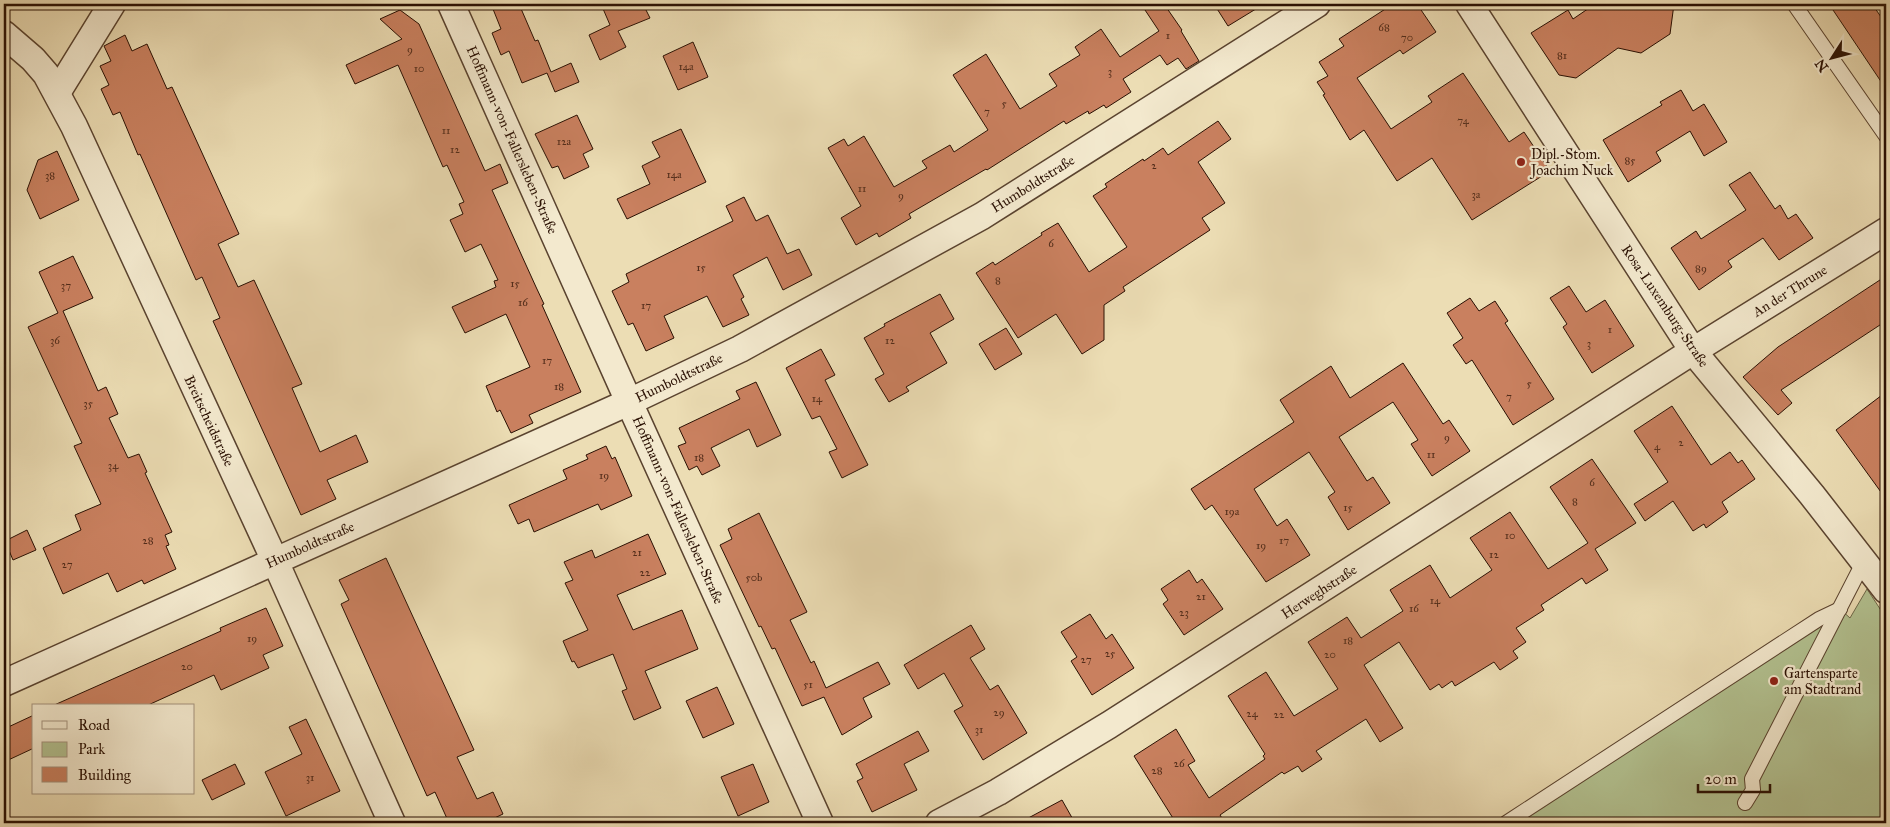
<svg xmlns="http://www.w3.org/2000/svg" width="1890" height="827" font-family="'IM FELL Great Primer',serif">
<rect width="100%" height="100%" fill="#ecddb4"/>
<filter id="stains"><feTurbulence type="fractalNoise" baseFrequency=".004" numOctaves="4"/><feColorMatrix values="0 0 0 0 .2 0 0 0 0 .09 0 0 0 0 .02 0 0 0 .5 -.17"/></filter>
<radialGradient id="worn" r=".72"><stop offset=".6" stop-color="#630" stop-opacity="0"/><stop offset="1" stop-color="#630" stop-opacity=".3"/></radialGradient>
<path fill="#b3c291" stroke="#6e694a" d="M1867 589 1886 618V823H1507L1840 609 1850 618Z"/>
<g fill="#c9805f" stroke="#2a1003">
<path d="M491 4H519L535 41 538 40 551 72 571 63 579 82 555 92 547 73 522 83 509 51 501 55 492 33 501 29Z"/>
<path d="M601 4H643L650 18 618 31 626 47 600 60 589 35 610 25Z"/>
<path d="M1141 4H1164L1182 30 1181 31 1199 61 1186 69 1178 58 1167 65 1160 55 1123 79 1131 92 1106 108 1104 105 1089 114 1088 111 1066 124 1064 121 987 170 986 169 909 214 911 218 879 237 877 233 856 245 841 218 861 206 828 148 844 139 848 146 864 136 894 187 927 168 922 161 950 145 954 152 988 130 953 75 986 54 1020 109 1057 86 1049 74 1080 55 1075 47 1101 29 1120 57 1159 31Z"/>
<path d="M1214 4H1264L1228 26Z"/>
<path d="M1393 4H1417L1436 32 1403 54 1400 50 1357 78 1391 129 1432 102 1428 96 1463 73 1509 142 1524 132 1550 171 1472 220 1432 158 1397 181 1364 130 1350 140 1323 95 1325 94 1317 82 1328 76 1319 62 1344 46 1339 39Z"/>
<path d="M1595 4H1674L1670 34 1641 53 1618 48 1576 78 1559 75 1531 33 1568 10 1573 19Z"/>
<path d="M1829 4H1872L1886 24V89Z"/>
<path d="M400 10 419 24 485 171 500 164 508 183 492 190 536 287 544 304 542 305 581 392 529 415 533 423 511 433 500 410 497 412 486 386 530 367 506 314 465 333 452 307 496 287 494 281 498 280 481 244 465 252 450 220 463 214 459 204 464 202 447 165 443 167 398 65 355 84 346 65 402 39 380 19Z"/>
<path d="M125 35 132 51 147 44 167 89 172 87 239 234 218 244 238 287 254 280 302 384 292 388 320 452 356 435 368 462 327 480 336 499 301 515 213 321 220 318 202 277 196 280 140 154 138 155 120 112 113 115 101 89 109 85 100 66 111 61 104 46Z"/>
<path d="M693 42 708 77 678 90 663 56Z"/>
<path d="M1681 90 1693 111 1704 104 1727 142 1704 156 1690 131 1656 152 1661 161 1628 182 1603 140 1662 105 1660 102Z"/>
<path d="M577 115 593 149 583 154 589 167 564 179 558 166 552 168 535 134Z"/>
<path d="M1218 121 1231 139 1198 162 1225 203 1202 218 1210 230 1123 287 1125 291 1104 305V340L1082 354 1056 314 1018 338 976 273 993 262 995 265 1042 235 1041 233 1058 223 1089 272 1127 247 1093 196 1107 187 1105 184 1143 159 1144 161 1163 148 1168 155Z"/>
<path d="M681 129 706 182 627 219 617 199 650 184 642 166 660 157 652 142Z"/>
<path d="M57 151 79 200 40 219 27 190 38 160Z"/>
<path d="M1750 172 1775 209 1780 205 1788 219 1796 214 1813 238 1779 260 1763 238 1728 261 1732 267 1699 290 1671 248 1696 231 1701 239 1746 210 1729 185Z"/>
<path d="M744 197 756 221 768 215 787 254 799 249 812 275 783 290 767 257 733 275 744 297 741 299 749 315 723 327 707 296 664 316 674 338 646 351 633 323 628 325 612 291 629 282 626 274 733 221 726 206Z"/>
<path d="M73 256 93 298 63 311 98 391 106 387 118 414 109 418 128 458 139 454 147 472 145 473 172 532 165 535 169 545 166 546 176 569 144 584 142 580 117 592 108 573 63 594 43 548 81 530 75 515 101 504 74 446 82 443 28 327 58 313 39 272Z"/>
<path d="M1886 276V321L1781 390 1792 403 1778 415 1743 377 1778 347Z"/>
<path d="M1569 286 1586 312 1605 300 1634 346 1592 373 1563 327 1567 324 1550 298Z"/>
<path d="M940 294 954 319 930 333 947 363 906 387 909 391 889 402 875 379 884 374 864 338 885 326 884 324Z"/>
<path d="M1470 298 1479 311 1495 301 1508 321 1505 323 1554 399 1513 425 1472 360 1466 364 1453 345 1463 338 1447 313Z"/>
<path d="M1006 328 1022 354 995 370 979 344Z"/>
<path d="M821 349 835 375 825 380 868 465 842 478 829 452 837 449 820 416 812 419 786 368Z"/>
<path d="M1403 363 1443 424 1449 420 1470 451 1432 476 1411 444 1418 440 1393 402 1339 437 1367 481 1373 477 1390 503 1348 530 1328 497 1335 492 1309 452 1254 489 1277 526 1287 519 1310 555 1266 582 1212 505 1205 510 1191 489 1294 422 1280 400 1331 366 1350 398Z"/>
<path d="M756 382 781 435 757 447 749 429 711 448 720 466 702 475 697 466 689 470 678 446 686 443 679 428 740 399 736 391Z"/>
<path d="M1886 392V499L1836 430Z"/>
<path d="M1672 406 1711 465 1730 452 1738 463 1742 460 1755 479 1722 502 1728 512 1706 528 1704 524 1693 531 1673 501 1645 521 1634 504 1668 482 1634 431Z"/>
<path d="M606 446 612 459 615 457 632 496 601 510 598 504 534 532 529 519 518 524 509 505 567 479 563 470 588 459 586 455Z"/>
<path d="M1592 459 1636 523 1595 549 1608 570 1586 584 1582 578 1541 605 1544 610 1516 628 1526 642 1513 651 1518 658 1500 670 1494 662 1455 686 1452 681 1442 688 1439 684 1430 690 1399 642 1364 665 1403 728 1380 742 1366 719 1316 751 1322 759 1302 772 1298 766 1284 774 1282 772 1220 815 1225 823H1176L1134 756 1176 729 1195 761 1188 765 1209 798 1265 759 1263 756 1265 754 1228 696 1266 672 1294 716 1338 689 1308 642 1347 617 1361 638 1403 611 1390 590 1430 565 1450 598 1492 570 1470 538 1510 512 1548 569 1588 543 1550 487Z"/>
<path d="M759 513 807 612 790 620 811 663 814 661 826 688 878 662 890 684 863 698 872 717 842 735 824 697 802 706 775 648 772 649 761 626 759 627 720 545 732 539 728 529Z"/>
<path d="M27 530 36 550 13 560 5 541Z"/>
<path d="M648 534 666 574 617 595 633 630 682 610 698 649 645 671 661 708 634 720 622 691 627 689 613 654 578 668 574 661 572 662 563 641 588 630 565 583 573 580 564 562 592 550 595 558Z"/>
<path d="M386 558 474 750 457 757 477 799 493 792 503 814 484 823H449L435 792 427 796 341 604 349 600 339 580Z"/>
<path d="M1189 570 1197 583 1202 579 1223 609 1184 635 1163 604 1168 600 1161 589Z"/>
<path d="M266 608 283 646 263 655 269 668 221 690 214 675 146 706H52L221 631 220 628Z"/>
<path d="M1090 614 1106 639 1112 634 1134 668 1092 695 1071 661 1077 657 1061 632Z"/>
<path d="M971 625 985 649 970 658 990 690 998 685 1027 733 983 760 954 711 963 706 944 673 918 689 904 665Z"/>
<path d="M717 687 734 724 703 738 686 701Z"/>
<path d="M34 715V748L4 762V729Z"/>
<path d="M306 719 340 791 286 816 265 772 302 754 289 727Z"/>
<path d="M918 731 929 751 904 764 917 790 872 812 857 781 863 778 856 764Z"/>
<path d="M235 764 245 784 212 800 202 780Z"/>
<path d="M753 764 769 802 738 816 721 777Z"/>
<path d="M1062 800 1075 823H1019Z"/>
</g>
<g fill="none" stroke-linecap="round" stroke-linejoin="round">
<defs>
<g id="service">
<path d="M1794 4 1886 136"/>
<path d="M1745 803 1753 790 1752 779 1864 561"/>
<path d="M1506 823 1819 619 1840 609"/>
</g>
<g id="minor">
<path d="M451 4 629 402 820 823"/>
<path d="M1469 4 1693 351 1812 495 1886 590"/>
<path d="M4 34 33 59 46 74 74 126 275 561 392 823"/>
<path d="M57 93 112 4"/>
<path d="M4 683 629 402 740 349 982 216 1317 4"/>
<path d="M939 823 998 792 1109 725 1693 351 1886 231"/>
</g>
</defs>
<use href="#service" stroke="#5a432f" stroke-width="16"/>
<use href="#minor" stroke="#5a432f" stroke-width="29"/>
<use href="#service" stroke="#f3e9ce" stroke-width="14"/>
<use href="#minor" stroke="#f3e9ce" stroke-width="26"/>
</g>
<g fill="#8f2418" stroke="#f3e9ce" stroke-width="2">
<circle cx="1521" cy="162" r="5"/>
<circle cx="1774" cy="681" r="5"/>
</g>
<g text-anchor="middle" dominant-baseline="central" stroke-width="4.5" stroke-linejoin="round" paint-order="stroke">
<g font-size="11" fill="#522c1a">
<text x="1384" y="27">68</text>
<text x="1168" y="35">1</text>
<text x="1407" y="37">70</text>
<text x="410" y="49">9</text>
<text x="1562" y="55">81</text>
<text x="686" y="66">14a</text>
<text x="419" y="68">10</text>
<text x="1110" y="71">3</text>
<text x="1004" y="103">5</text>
<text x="987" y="111">7</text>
<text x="1463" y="120">74</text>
<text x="446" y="130">11</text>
<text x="564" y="141">12a</text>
<text x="455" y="149">12</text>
<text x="1630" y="160">85</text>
<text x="1154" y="165">2</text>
<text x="674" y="174">14a</text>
<text x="50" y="175">38</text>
<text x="862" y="188">11</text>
<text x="1476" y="194">3a</text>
<text x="901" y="195">9</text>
<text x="1051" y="243">6</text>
<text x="701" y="267">15</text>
<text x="1701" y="268">89</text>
<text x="998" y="280">8</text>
<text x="515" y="283">15</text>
<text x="66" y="285">37</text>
<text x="523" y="302">16</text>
<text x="646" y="305">17</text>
<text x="1610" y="329">1</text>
<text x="55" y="340">36</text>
<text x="890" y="340">12</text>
<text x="1589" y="343">3</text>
<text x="547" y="360">17</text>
<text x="1529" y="383">5</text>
<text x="559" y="386">18</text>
<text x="1509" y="396">7</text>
<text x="817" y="398">14</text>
<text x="88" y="403">35</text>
<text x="1447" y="437">9</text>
<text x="1681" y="442">2</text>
<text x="1657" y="446">4</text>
<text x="1431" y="454">11</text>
<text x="699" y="457">18</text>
<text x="113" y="465">34</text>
<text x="604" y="475">19</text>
<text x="1592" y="482">6</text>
<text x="1575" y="501">8</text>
<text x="1348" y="507">15</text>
<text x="1232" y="511">19a</text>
<text x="1510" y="535">10</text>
<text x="148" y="540">28</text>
<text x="1284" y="540">17</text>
<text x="1261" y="545">19</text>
<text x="637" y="552">21</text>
<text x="1494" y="554">12</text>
<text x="67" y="564">27</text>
<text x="645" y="572">22</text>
<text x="754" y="577">50b</text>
<text x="1201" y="596">21</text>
<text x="1435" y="600">14</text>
<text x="1414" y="608">16</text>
<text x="1184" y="612">23</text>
<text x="252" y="638">19</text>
<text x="1348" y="640">18</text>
<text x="1110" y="653">25</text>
<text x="1330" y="654">20</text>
<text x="1086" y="659">27</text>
<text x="187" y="666">20</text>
<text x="808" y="684">51</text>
<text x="999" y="712">29</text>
<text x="1252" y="713">24</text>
<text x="1279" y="714">22</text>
<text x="979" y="729">31</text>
<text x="1179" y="763">26</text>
<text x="1157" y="770">28</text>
<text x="310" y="777">31</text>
</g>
<g font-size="14" fill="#2a1003" stroke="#f3e9ce">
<text transform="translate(512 140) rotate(66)">Hoffmann-von-Fallersleben-Straße</text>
<text transform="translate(1033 184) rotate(-32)">Humboldtstraße</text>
<text transform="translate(1790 291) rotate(-32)">An der Thrune</text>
<text transform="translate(1665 306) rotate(56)">Rosa-Luxemburg-Straße</text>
<text transform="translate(679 378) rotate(-26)">Humboldtstraße</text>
<text transform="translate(209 421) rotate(65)">Breitscheidstraße</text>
<text transform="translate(678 510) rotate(66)">Hoffmann-von-Fallersleben-Straße</text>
<text transform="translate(310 545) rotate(-24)">Humboldtstraße</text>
<text transform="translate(1319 592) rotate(-33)">Herweghstraße</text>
</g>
<g font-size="14" fill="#2a1003" stroke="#f3e9ce" text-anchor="start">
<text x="1531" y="154">Dipl.-Stom.<tspan x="1531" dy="16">Joachim Nuck</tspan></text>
<text x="1784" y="673">Gartensparte<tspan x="1784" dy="16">am Stadtrand</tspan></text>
</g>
</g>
<rect width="1890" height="827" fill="none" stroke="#ecddb4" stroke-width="20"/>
<rect x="5" y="5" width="1880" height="817" fill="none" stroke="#2a1003" stroke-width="2.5"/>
<rect x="10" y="10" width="1870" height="807" fill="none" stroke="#2a1003"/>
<rect x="32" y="704" width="162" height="90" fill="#f3e9ce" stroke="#a3927d"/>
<rect x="42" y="721" width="25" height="8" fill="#f3e9ce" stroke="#a3927d"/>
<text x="78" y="730" font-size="15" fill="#2a1003">Road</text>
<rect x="42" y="742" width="25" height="15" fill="#b3c291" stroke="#a3927d"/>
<text x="78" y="754" font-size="15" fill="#2a1003">Park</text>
<rect x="42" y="767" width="25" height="15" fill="#c9805f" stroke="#a3927d"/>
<text x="78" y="780" font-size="15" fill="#2a1003">Building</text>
<g transform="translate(1832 58) rotate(234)" stroke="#f3e9ce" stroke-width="4" paint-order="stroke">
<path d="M0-4L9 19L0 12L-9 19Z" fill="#2a1003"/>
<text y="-8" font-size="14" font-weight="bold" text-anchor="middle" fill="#2a1003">N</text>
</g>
<path d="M1698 784v8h72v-8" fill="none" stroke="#2a1003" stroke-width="2.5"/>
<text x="1705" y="784" font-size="15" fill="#2a1003" stroke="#f3e9ce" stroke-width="4" paint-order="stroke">20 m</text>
<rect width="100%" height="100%" filter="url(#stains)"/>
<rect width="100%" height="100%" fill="url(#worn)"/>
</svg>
